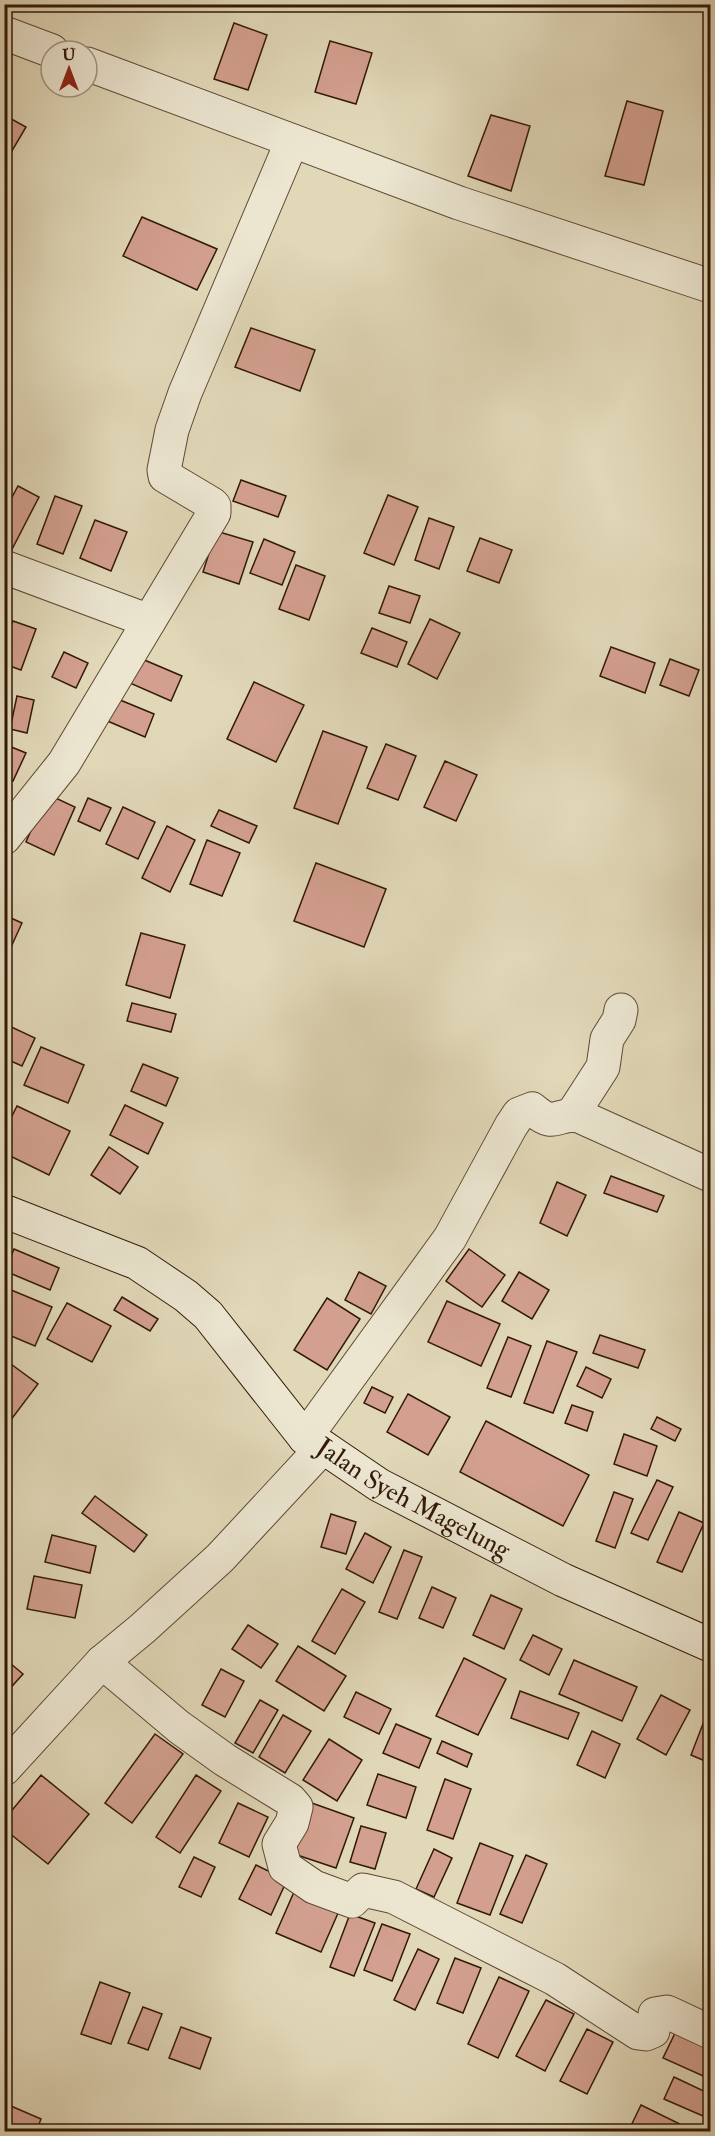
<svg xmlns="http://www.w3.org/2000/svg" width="715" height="2136" font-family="'IM FELL Double Pica',serif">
<rect width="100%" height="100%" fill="#e1d8b8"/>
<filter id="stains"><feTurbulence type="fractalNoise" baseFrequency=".00333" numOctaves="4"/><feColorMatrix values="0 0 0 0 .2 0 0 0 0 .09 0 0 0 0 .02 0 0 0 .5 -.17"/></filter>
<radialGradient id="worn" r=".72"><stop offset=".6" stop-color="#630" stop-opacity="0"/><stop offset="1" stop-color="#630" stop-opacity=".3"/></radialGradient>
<g fill="#d3a08f" stroke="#321908" stroke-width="1.5">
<path d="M234 23 267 35 248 90 214 79Z"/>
<path d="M330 41 372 53 356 104 315 92Z"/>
<path d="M627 101 663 111 644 185 605 176Z"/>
<path d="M4 115 26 127 6 161 4 160Z"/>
<path d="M491 115 530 126 511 191 468 176Z"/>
<path d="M142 217 217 249 197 290 123 256Z"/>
<path d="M251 328 315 350 300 391 235 367Z"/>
<path d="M241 480 286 496 278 517 233 501Z"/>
<path d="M18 486 39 497 8 557 4 555V512Z"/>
<path d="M388 495 418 507 394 565 364 553Z"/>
<path d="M55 496 82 506 63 554 37 544Z"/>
<path d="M429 518 454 527 439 569 415 560Z"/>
<path d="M95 520 127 532 111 571 80 558Z"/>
<path d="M216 531 253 542 239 584 203 572Z"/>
<path d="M480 538 512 550 499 583 467 571Z"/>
<path d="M264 539 295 552 282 585 250 573Z"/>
<path d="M296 565 325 576 309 620 279 609Z"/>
<path d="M389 586 420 596 410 623 379 613Z"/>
<path d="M430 619 460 633 437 679 408 664Z"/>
<path d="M13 621 36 629 21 670 4 664V643Z"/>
<path d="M372 628 407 642 397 667 361 653Z"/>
<path d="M611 647 655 663 645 693 600 676Z"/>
<path d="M64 652 88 663 76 688 52 677Z"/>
<path d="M135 656 182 676 171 701 123 680Z"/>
<path d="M670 659 699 670 689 696 660 685Z"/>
<path d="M254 682 304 705 276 762 227 739Z"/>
<path d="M108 695 154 714 145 737 98 717Z"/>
<path d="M17 696 34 700 27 733 10 729Z"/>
<path d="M323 731 367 747 338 824 294 808Z"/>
<path d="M4 744 26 753 13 781 4 777Z"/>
<path d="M386 744 416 756 398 800 367 788Z"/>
<path d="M445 761 477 775 456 821 424 807Z"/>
<path d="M47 794 75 807 54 855 26 842Z"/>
<path d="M88 798 111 808 100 831 78 821Z"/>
<path d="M123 807 155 822 138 859 106 844Z"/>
<path d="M219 810 257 826 249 843 211 826Z"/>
<path d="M167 826 195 840 170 892 142 878Z"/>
<path d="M207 840 240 853 222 896 190 884Z"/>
<path d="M316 863 386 889 364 947 294 921Z"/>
<path d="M4 915 22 923 6 958 4 957Z"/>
<path d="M141 933 185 945 170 998 126 985Z"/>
<path d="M132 1003 176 1014 171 1032 127 1021Z"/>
<path d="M5 1024 35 1038 22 1066 4 1058Z"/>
<path d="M41 1047 84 1065 68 1103 24 1085Z"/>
<path d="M143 1064 178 1078 166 1106 131 1091Z"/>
<path d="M125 1105 163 1123 148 1154 110 1135Z"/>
<path d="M17 1106 70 1131 49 1175 4 1153V1132Z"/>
<path d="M109 1147 138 1167 120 1194 91 1175Z"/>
<path d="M611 1176 664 1196 657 1212 604 1193Z"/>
<path d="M557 1182 586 1195 567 1236 540 1223Z"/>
<path d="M14 1249 59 1268 50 1290 5 1271Z"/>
<path d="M469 1249 505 1275 482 1307 446 1281Z"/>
<path d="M359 1272 386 1286 371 1314 345 1300Z"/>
<path d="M519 1272 549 1290 532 1319 502 1301Z"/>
<path d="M4 1287 52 1307 35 1346 4 1333Z"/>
<path d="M122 1297 158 1319 150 1331 114 1310Z"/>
<path d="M327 1298 360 1319 327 1370 294 1350Z"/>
<path d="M447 1301 500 1324 481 1366 428 1342Z"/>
<path d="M67 1303 111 1326 92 1362 47 1339Z"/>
<path d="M600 1335 645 1350 638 1368 593 1353Z"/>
<path d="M508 1337 531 1346 511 1397 487 1388Z"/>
<path d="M547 1341 577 1352 553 1413 524 1403Z"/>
<path d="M4 1359 38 1384 4 1429Z"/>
<path d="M586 1367 611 1379 602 1398 577 1386Z"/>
<path d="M372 1387 393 1397 385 1413 364 1403Z"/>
<path d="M408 1394 450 1417 428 1455 387 1432Z"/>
<path d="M572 1405 593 1412 587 1431 565 1423Z"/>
<path d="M657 1417 681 1429 675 1441 651 1429Z"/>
<path d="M486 1421 589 1475 563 1526 460 1472Z"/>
<path d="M624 1434 657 1446 647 1476 614 1464Z"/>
<path d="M657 1480 673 1487 648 1540 631 1533Z"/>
<path d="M614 1492 633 1499 615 1548 596 1541Z"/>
<path d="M95 1496 147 1535 134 1552 82 1513Z"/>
<path d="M679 1512 704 1523 682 1572 657 1562Z"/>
<path d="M331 1514 356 1522 346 1554 321 1547Z"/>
<path d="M365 1533 391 1547 373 1583 346 1569Z"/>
<path d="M52 1535 96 1546 90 1573 45 1562Z"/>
<path d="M404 1550 422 1557 397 1619 379 1612Z"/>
<path d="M34 1576 82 1585 75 1618 27 1609Z"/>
<path d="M432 1587 456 1598 443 1628 419 1618Z"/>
<path d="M342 1589 365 1602 335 1654 312 1641Z"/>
<path d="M491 1595 522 1609 504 1649 473 1635Z"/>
<path d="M248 1625 278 1644 261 1668 232 1649Z"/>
<path d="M533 1635 562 1649 549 1675 520 1660Z"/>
<path d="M298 1646 346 1676 324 1711 276 1681Z"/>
<path d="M4 1658 23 1674 5 1694H4Z"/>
<path d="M464 1658 506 1679 478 1735 436 1716Z"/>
<path d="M574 1660 637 1687 622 1721 559 1694Z"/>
<path d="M221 1669 244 1681 225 1717 202 1705Z"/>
<path d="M520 1691 579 1713 568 1739 511 1718Z"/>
<path d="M356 1692 391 1709 379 1734 344 1717Z"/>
<path d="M661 1695 690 1710 666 1755 637 1739Z"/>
<path d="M260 1700 278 1710 253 1753 235 1743Z"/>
<path d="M283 1715 311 1731 285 1773 259 1757Z"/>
<path d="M706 1716 710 1718V1763L691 1755Z"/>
<path d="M396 1724 431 1739 419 1768 383 1753Z"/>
<path d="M592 1731 620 1744 605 1778 577 1765Z"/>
<path d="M155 1734 183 1754 132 1823 105 1803Z"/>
<path d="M329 1739 362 1760 337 1801 303 1780Z"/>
<path d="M442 1741 472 1754 467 1767 437 1753Z"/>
<path d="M378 1774 416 1787 406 1818 367 1805Z"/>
<path d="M41 1775 89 1814 48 1864 4 1829V1820Z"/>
<path d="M196 1775 221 1791 180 1853 156 1837Z"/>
<path d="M445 1779 471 1789 453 1839 427 1830Z"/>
<path d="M309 1802 354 1818 336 1868 291 1853Z"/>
<path d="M238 1803 268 1817 249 1857 219 1843Z"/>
<path d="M361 1826 386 1833 375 1869 350 1862Z"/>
<path d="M480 1843 513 1856 490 1915 457 1903Z"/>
<path d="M434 1849 452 1858 434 1897 416 1889Z"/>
<path d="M526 1855 547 1864 522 1923 500 1914Z"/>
<path d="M194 1857 215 1867 201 1897 179 1887Z"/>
<path d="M256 1865 287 1880 271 1915 239 1899Z"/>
<path d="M294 1892 339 1911 321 1952 276 1933Z"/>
<path d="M350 1914 375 1923 354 1976 330 1967Z"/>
<path d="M382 1924 410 1934 392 1981 364 1970Z"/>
<path d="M418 1949 439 1959 415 2010 394 2000Z"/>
<path d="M455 1958 481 1968 463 2013 437 2003Z"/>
<path d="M499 1977 529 1991 498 2058 468 2044Z"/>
<path d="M100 1982 130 1993 111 2044 81 2034Z"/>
<path d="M546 2000 574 2014 545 2071 516 2056Z"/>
<path d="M143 2007 162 2014 148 2050 128 2043Z"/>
<path d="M181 2027 211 2038 200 2069 169 2058Z"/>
<path d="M587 2029 613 2042 587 2094 560 2081Z"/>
<path d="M677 2029 710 2044V2079L663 2058Z"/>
<path d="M674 2077 710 2094V2119L664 2099Z"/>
<path d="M4 2103 41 2119 36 2132H24L4 2123Z"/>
<path d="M641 2105 696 2132H628Z"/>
</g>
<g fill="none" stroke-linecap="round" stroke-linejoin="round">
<defs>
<g id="street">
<path d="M4 33 52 51"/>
<path d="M87 64 459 203 710 286"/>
<path d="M4 567 149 621"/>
<path d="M4 838 64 763 214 513V506L212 504 165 476 164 470 172 430 185 393 292 141"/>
<path d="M572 1115 603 1067 607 1039 619 1020 621 1010"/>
<path d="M305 1438 450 1238 511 1126 519 1114 532 1109C557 1130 555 1112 579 1116L710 1175"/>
<path d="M102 1662 179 1727 225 1760 290 1800 296 1807 292 1823 279 1844 285 1867 314 1887 352 1901 363 1890 394 1897 555 1979 638 2033 646 2034 653 2031 655 2014 667 2012 710 2032"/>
<path d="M4 1769 102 1662 142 1629 220 1558 323 1447"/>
</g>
<g id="secondary">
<path id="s1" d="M4 1211 137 1263 186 1296 208 1315 305 1438 323 1447 379 1485 563 1580 710 1645"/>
</g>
</defs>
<use href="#street" stroke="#5e4934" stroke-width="35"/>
<use href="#secondary" stroke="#321908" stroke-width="35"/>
<use href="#street" stroke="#ece6d1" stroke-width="33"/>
<use href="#secondary" stroke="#ece6d1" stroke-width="33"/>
</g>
<g text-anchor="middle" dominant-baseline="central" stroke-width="4.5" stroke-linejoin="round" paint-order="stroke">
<g font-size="26" fill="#321908" stroke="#ece6d1">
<text stroke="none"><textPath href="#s1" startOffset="512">Jalan Syeh Magelung</textPath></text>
</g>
</g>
<rect width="715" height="2136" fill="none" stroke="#e1d8b8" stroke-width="24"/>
<rect x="6" y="6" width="703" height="2124" fill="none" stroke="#321908" stroke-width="3"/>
<rect x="12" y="12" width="691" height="2112" fill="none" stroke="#321908" stroke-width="1.5"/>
<g transform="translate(69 69)"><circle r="28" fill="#ece6d1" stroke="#a29481" stroke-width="1.5"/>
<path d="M0-4.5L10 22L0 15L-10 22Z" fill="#8f2418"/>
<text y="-9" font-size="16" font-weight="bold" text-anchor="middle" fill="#321908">U</text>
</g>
<rect width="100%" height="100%" filter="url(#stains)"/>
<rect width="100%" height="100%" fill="url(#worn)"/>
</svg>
